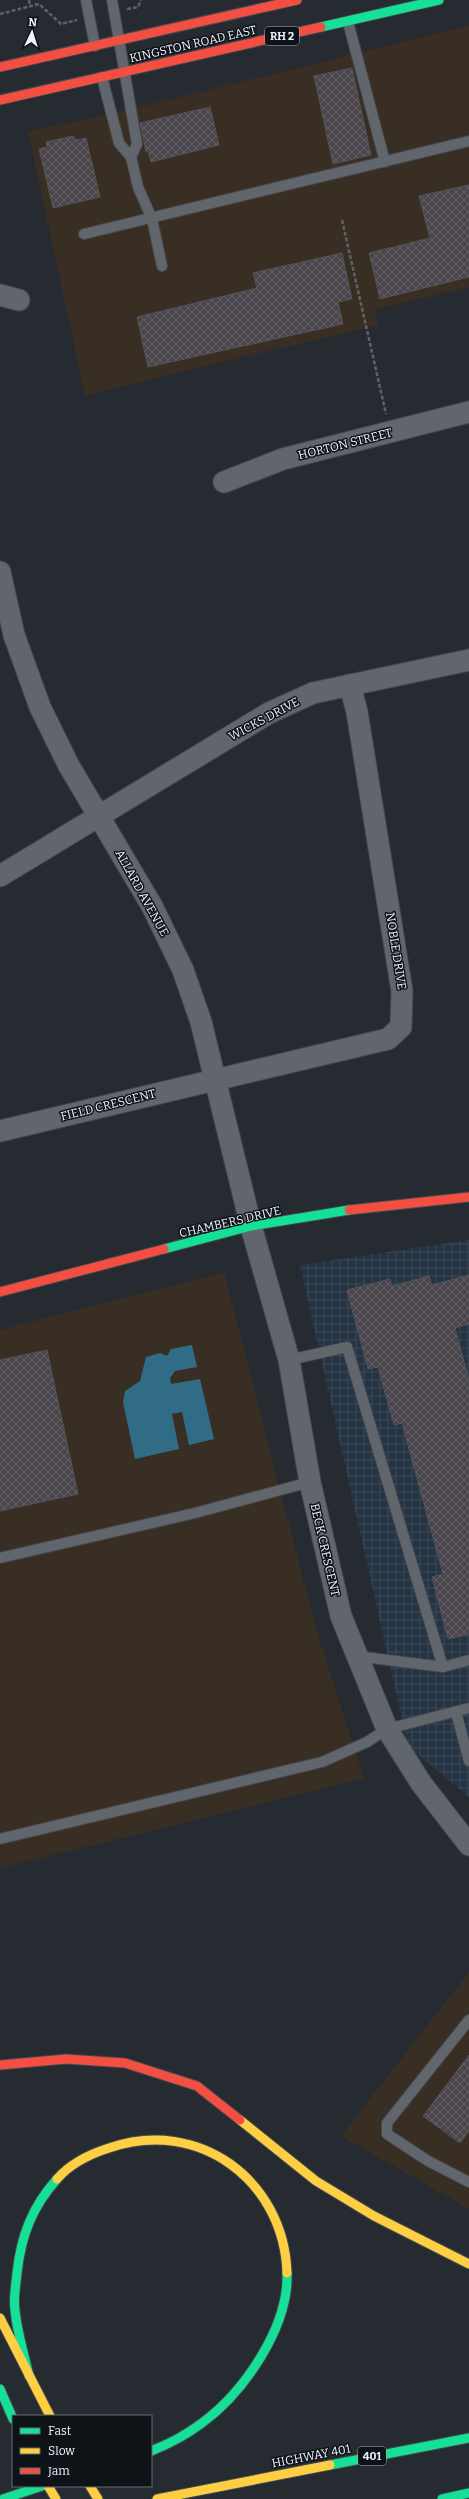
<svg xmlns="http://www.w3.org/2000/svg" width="469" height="2499" font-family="Bitter,serif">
<defs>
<pattern id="industrial-grid" width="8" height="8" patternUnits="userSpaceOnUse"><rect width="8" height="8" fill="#253444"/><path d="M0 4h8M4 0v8" fill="none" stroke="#3a4857"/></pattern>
<pattern id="building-cross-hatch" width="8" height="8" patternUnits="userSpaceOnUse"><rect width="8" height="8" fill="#4b454c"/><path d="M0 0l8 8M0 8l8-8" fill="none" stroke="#656067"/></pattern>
</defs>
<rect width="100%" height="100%" fill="#252b31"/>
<g fill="#392e23">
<path d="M469 25V287L375 310 378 325 85 395 28 132 144 106Z"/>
<path d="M224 1272 316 1629 364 1778 0 1868V1330Z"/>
<path d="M469 1972V2209L341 2136Z"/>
</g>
<path fill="url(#industrial-grid)" d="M469 1240V1797L408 1746 300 1265Z"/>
<path fill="#306c86" d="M192 1345 197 1367 175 1371 170 1378 171 1384 200 1379 214 1439 189 1445 182 1412 172 1414 179 1449 135 1459 123 1402 125 1391 140 1381 146 1357 160 1353 167 1356 171 1349Z"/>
<g fill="url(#building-cross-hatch)" stroke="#535257">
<path d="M352 68 371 155 333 164 314 76Z"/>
<path d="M210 107 219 145 151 162 148 151 146 152 140 123Z"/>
<path d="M73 136 76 140 86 138 100 197 53 208 39 149 47 147 46 142Z"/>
<path d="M469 185V277L380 299 369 253 430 238 419 196Z"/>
<path d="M342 253 352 299 338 302 343 324 148 367 137 317 257 288 253 273Z"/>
<path d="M469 1275V1324L455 1328 469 1380V1634L448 1639 432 1577 443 1574 402 1423 394 1425 378 1367 368 1369 347 1290 390 1279 392 1286 429 1276 432 1285Z"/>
<path d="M47 1350 78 1494 0 1511V1360Z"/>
<path d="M469 2055V2131L460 2143 423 2116Z"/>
</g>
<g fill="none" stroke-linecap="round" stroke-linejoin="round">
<defs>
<g id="lane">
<path d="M86 0 95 46"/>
<path d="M112 0 137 144 131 157"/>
<path d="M348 22 385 162"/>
<path d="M102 77 119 143 131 157 138 187 152 219 162 266"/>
<path d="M84 234 469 141"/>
<path d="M289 1360 347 1347 443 1667 469 1660"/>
<path d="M0 1558 195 1513 310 1482"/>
<path d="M356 1656 443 1667"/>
<path d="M456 1712 469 1761"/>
<path d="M0 1839 322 1762 367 1742 387 1729 469 1708"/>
<path d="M469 2020 387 2123V2134L428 2161 469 2182"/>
</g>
<g id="street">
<path d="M0 295 19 300"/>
<path d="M224 482 283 459 469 412"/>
<path d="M0 572 14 635 40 707 69 766 152 906 183 970 201 1022 251 1226 289 1360 310 1482 341 1616 387 1729 421 1783 469 1845"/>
<path d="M0 876 269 713 313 693 469 660"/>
<path d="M0 1131 388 1039 401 1027 402 991 357 712 350 685"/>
</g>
<g id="fast">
<path d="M321 27 439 0"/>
<path d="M164 1249 251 1226 349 1210"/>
<path d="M29 2376C24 2354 17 2332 15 2310 13 2297 16 2285 17 2273 21 2236 32 2207 57 2179"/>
<path d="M0 2389 13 2419"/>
<path d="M151 2451C169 2444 186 2435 202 2423 244 2392 289 2327 287 2273"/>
<path d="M330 2465 469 2438"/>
<path d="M3 2499 42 2486"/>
<path d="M442 2499 469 2493"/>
</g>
<g id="slow">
<path d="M240 2120 316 2181 374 2216 469 2264"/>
<path d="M57 2179C70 2164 90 2154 109 2148 198 2117 284 2180 287 2273"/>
<path d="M0 2318 50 2416"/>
<path d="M48 2486 56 2499"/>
<path d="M90 2486 98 2499"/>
<path d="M157 2499 330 2465"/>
</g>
<g id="jam">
<path d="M0 67 297 0"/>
<path d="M0 100 321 27"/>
<path d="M349 1210 469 1197"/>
<path d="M0 1292 164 1249"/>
<path d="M0 2065 66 2059 125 2063 197 2086 240 2120"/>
</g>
</defs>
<use href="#lane" stroke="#43494e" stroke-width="12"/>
<use href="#street" stroke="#43494e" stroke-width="23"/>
<use href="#fast" stroke="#43494e" stroke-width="11"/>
<use href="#slow" stroke="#43494e" stroke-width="11"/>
<use href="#jam" stroke="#43494e" stroke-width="11"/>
<g stroke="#5e6268" stroke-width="2.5" stroke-dasharray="4 2" stroke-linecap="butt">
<path d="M29 0 30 7"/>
<path d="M127 9 138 7 141 0"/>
<path d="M0 14 39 4 61 24 77 20"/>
<path d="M342 220 386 414"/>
</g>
<use href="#lane" stroke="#61666c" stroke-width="10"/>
<use href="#street" stroke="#61666c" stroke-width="21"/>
<use href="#fast" stroke="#16e098" stroke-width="9"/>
<use href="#slow" stroke="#ffcf43" stroke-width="9"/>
<use href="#jam" stroke="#f24e42" stroke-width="9"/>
</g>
<g text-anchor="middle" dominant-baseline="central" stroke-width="3" stroke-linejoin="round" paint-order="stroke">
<g fill="#0e1318" stroke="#a9b0b8" stroke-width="1">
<rect x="265" y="27" width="34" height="18" rx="3"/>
<rect x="358" y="2447" width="28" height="18" rx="3"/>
</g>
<g font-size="11" font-weight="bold" fill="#ecf3fc">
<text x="282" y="36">RH 2</text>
<text x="372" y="2456">401</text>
</g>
<g font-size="12" fill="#ecf3fc" stroke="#0e1318">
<text transform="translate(193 44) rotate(-13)">KINGSTON ROAD EAST</text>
<text transform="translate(345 444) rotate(-14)">HORTON STREET</text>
<text transform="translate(264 719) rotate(-28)">WICKS DRIVE</text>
<text transform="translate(142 893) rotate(61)">ALLARD AVENUE</text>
<text transform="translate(396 951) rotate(81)">NOBLE DRIVE</text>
<text transform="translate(108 1105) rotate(-14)">FIELD CRESCENT</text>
<text transform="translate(230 1222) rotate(-13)">CHAMBERS DRIVE</text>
<text transform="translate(325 1550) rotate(77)">BECK CRESCENT</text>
<text transform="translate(311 2456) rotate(-11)">HIGHWAY 401</text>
</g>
</g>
<rect x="12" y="2415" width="140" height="72" fill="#0e1318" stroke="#676d73"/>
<rect x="20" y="2428" width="20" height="6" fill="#16e098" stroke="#676d73"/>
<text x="48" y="2435" font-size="12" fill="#ecf3fc">Fast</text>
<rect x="20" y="2448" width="20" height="6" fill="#ffcf43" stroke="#676d73"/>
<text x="48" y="2455" font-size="12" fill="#ecf3fc">Slow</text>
<rect x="20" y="2468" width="20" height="6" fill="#f24e42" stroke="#676d73"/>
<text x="48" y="2475" font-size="12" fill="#ecf3fc">Jam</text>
<g transform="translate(32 32) rotate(4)" stroke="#0e1318" stroke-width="3" paint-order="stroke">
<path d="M0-3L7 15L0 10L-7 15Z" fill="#ecf3fc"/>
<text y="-6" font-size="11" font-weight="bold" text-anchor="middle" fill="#ecf3fc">N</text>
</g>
</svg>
